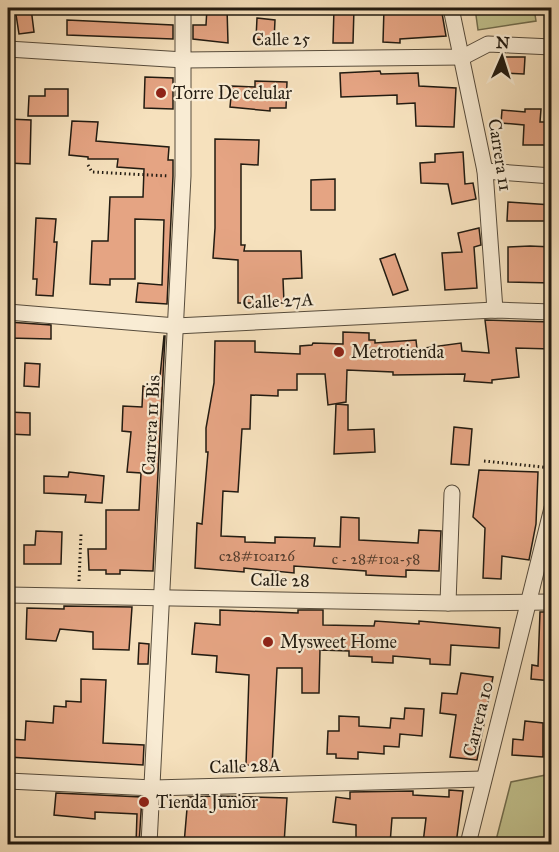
<svg xmlns="http://www.w3.org/2000/svg" width="559" height="852" font-family="'IM FELL Great Primer',serif">
<rect width="100%" height="100%" fill="#f6e1bd"/>
<filter id="stains"><feTurbulence type="fractalNoise" baseFrequency=".00333" numOctaves="4"/><feColorMatrix values="0 0 0 0 .2 0 0 0 0 .09 0 0 0 0 .02 0 0 0 .5 -.17"/></filter>
<radialGradient id="worn" r=".72"><stop offset=".6" stop-color="#630" stop-opacity="0"/><stop offset="1" stop-color="#630" stop-opacity=".3"/></radialGradient>
<g fill="#c1c18d" stroke="#726e4f" stroke-width="1.5">
<path d="M475 8H534L536 21 478 30Z"/>
<path d="M551 774V844H495L511 782Z"/>
</g>
<g fill="#e5a483" stroke="#221b11" stroke-width="1.5">
<path d="M15 8H31L34 32 19 34Z"/>
<path d="M207 8H227L228 43 193 39V25H206Z"/>
<path d="M334 8H354L353 43H333Z"/>
<path d="M384 8H402V13H442L446 36 400 39V43L383 42Z"/>
<path d="M257 18 275 20 274 41 256 39Z"/>
<path d="M67 20 173 25V39L67 35Z"/>
<path d="M501 57H525L524 74 501 73Z"/>
<path d="M380 71 381 74 418 73 419 86 456 88 454 127 416 126 415 103 397 104V95L341 97 340 73Z"/>
<path d="M145 77 173 78V109L144 108Z"/>
<path d="M255 81 287 82 286 108H270V111L230 107 232 86 255 87Z"/>
<path d="M45 89H68V116H28L29 96H45Z"/>
<path d="M525 109H541L540 122H552V145H523L524 125 501 123 502 110 525 112Z"/>
<path d="M8 119 31 120 30 164 8 163Z"/>
<path d="M72 121 98 122 96 141 169 147 168 160H173V176L167 304 136 302 138 283 162 285 164 220 135 219V279H110V285L90 284 92 241H108L110 197H143L144 169 117 167 118 159H88V157L69 155Z"/>
<path d="M215 139 259 140 258 165 241 164V245H245L244 251H301L302 278 283 279 284 303H238V260L213 258 215 228Z"/>
<path d="M463 152 465 184 473 183 476 199 452 204 448 184 421 183 420 163 435 162V154Z"/>
<path d="M335 179V210H311V180Z"/>
<path d="M508 202 552 205V221H507Z"/>
<path d="M36 218 56 219 54 242H57L53 296 36 295 37 279H33Z"/>
<path d="M479 228 481 245 474 247 477 288 445 290 442 253 462 252 458 233Z"/>
<path d="M530 246 552 247V283L508 282V247Z"/>
<path d="M395 254 408 290 393 295 380 259Z"/>
<path d="M485 320 552 322V349L516 348 519 377 492 380V383L464 381 465 374 393 375V372L347 370 346 402 328 405 325 374H297V390H278V396L251 395 250 429H242L238 492 223 491 221 536 245 537V542L275 543V537L315 538 314 546 340 547 341 517 359 518V540L418 543 419 530 441 531 439 571 406 570V577L366 575V571L294 566V573L244 568V572L195 568 197 523 202 524 208 452H206V428L214 383 215 341H255V352L300 354V346L312 345 313 343 343 344V332L369 333V340H375V343L416 340 417 349 461 343 462 351 489 353Z"/>
<path d="M8 322 51 325V339L8 338Z"/>
<path d="M164 336H165L153 571 120 570V574H106V570H89L88 549H106V510H139L141 473 127 472 131 432 122 431 123 406 142 407 143 386 159 387Z"/>
<path d="M25 363 40 364 39 387 24 386Z"/>
<path d="M336 404 348 405V430L374 429 375 452 334 454Z"/>
<path d="M8 412 30 413V435L8 434Z"/>
<path d="M454 427 472 429 469 465 451 464Z"/>
<path d="M479 470 538 472 536 524 529 560 502 556 501 579 483 578 485 528 473 517Z"/>
<path d="M69 472 104 476 102 503 85 502 86 495 44 493V476L68 477Z"/>
<path d="M36 531 62 532 61 564H24V545H35Z"/>
<path d="M64 606 132 607 129 650 93 649V632L60 629 56 641 26 639 27 608 64 609Z"/>
<path d="M220 610 298 613V610H323V625L374 626 375 621 419 624V621L500 628 499 648 451 645 450 665 430 664V659L393 656V663L372 662V657L349 656V651L320 650 319 693H302V668H277L272 766 246 765 249 675 216 672 217 656 192 654 195 623 220 625Z"/>
<path d="M540 612H552V681L531 679 532 665 538 666Z"/>
<path d="M139 643 149 644 148 664H138Z"/>
<path d="M461 673 493 677 477 760 450 757 456 715 440 713 442 693 457 694Z"/>
<path d="M81 679 106 680 103 743 144 745 143 765 8 757V739L25 740 26 721 53 723 54 706 66 707V701L81 702Z"/>
<path d="M405 708 424 709 422 736 400 734 399 747 384 746V754L358 752V759L336 758V754H327L328 731H339V716L359 717V726L390 728 391 718 404 719Z"/>
<path d="M525 721 543 723V757L512 755 513 739 523 740Z"/>
<path d="M449 790 463 791 456 844 423 843 426 818H392L390 844H356V825L333 822 336 797 350 799V792L413 791V795L449 797Z"/>
<path d="M56 793 142 797 139 844H136L137 814 95 812V819L54 815Z"/>
<path d="M218 796 287 798 284 844H184L188 797Z"/>
</g>
<g fill="none" stroke-linecap="round" stroke-linejoin="round">
<defs>
<g id="street">
<path d="M451 8 485 171 495 310"/>
<path d="M8 49 184 60 463 57 488 44 552 47"/>
<path d="M485 171 552 176"/>
<path d="M8 312 176 326 495 310 552 312"/>
<path d="M8 595 448 603 552 602"/>
<path d="M448 603 452 493"/>
<path d="M8 781 153 788 483 779"/>
<path d="M149 844 183 176V8"/>
<path d="M468 844 552 508"/>
</g>
</defs>
<use href="#street" stroke="#574c3c" stroke-width="17"/>
<g stroke="#221b11" stroke-width="3" stroke-dasharray="1.5 3" stroke-linecap="butt">
<path d="M88 165 92 172 169 176"/>
<path d="M484 461 552 468"/>
<path d="M79 581 81 534"/>
</g>
<use href="#street" stroke="#f9ecd4" stroke-width="15"/>
</g>
<g fill="#8f2418" stroke="#f9ecd4" stroke-width="2">
<circle cx="161" cy="93" r="6"/>
<circle cx="339" cy="352" r="6"/>
<circle cx="268" cy="642" r="6"/>
<circle cx="144" cy="802" r="6"/>
</g>
<g text-anchor="middle" dominant-baseline="central" stroke-width="4.5" stroke-linejoin="round" paint-order="stroke">
<g font-size="15" fill="#533d2e">
<text x="257" y="556">c28#10a126</text>
<text x="376" y="559">c - 28#10a-58</text>
</g>
<g font-size="18" fill="#221b11" stroke="#f9ecd4">
<text transform="translate(281 39) rotate(-1)">Calle 25</text>
<text transform="translate(500 155) rotate(81)">Carrera 11</text>
<text transform="translate(278 301) rotate(-3)">Calle 27A</text>
<text transform="translate(151 425) rotate(-87)">Carrera 11 Bis</text>
<text transform="translate(280 580) rotate(1)">Calle 28</text>
<text transform="translate(478 719) rotate(-76)">Carrera 10</text>
<text transform="translate(245 766) rotate(-2)">Calle 28A</text>
</g>
<g font-size="18" fill="#221b11" stroke="#f9ecd4" text-anchor="start">
<text x="173" y="93">Torre De celular</text>
<text x="351" y="352">Metrotienda</text>
<text x="280" y="642">Mysweet Home</text>
<text x="156" y="802">Tienda Junior</text>
</g>
</g>
<rect width="559" height="852" fill="none" stroke="#f6e1bd" stroke-width="30"/>
<rect x="9" y="9" width="541" height="834" fill="none" stroke="#221b11" stroke-width="3"/>
<rect x="15" y="15" width="529" height="822" fill="none" stroke="#221b11" stroke-width="1.5"/>
<g transform="translate(502 57) rotate(3)" stroke="#f9ecd4" stroke-width="4.5" paint-order="stroke">
<path d="M0-4.5L10 22L0 15L-10 22Z" fill="#221b11"/>
<text y="-9" font-size="16" font-weight="bold" text-anchor="middle" fill="#221b11">N</text>
</g>
<rect width="100%" height="100%" filter="url(#stains)"/>
<rect width="100%" height="100%" fill="url(#worn)"/>
</svg>
